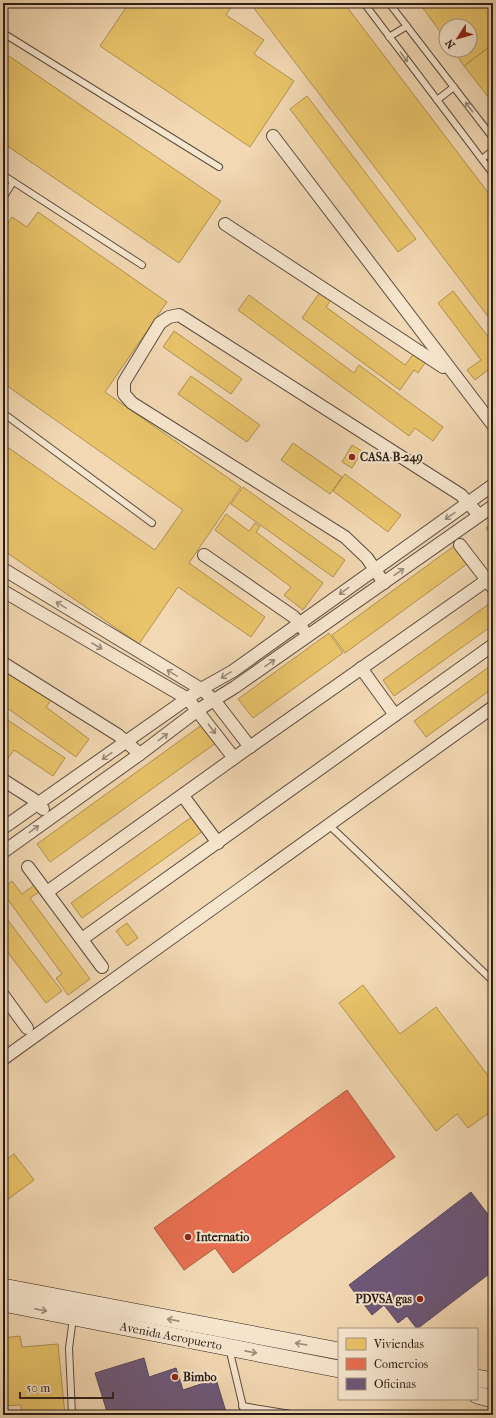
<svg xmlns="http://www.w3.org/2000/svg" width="496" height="1418" font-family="'IM FELL French Canon',serif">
<rect width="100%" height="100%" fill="#f2d8b3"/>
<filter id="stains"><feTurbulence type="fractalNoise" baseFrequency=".005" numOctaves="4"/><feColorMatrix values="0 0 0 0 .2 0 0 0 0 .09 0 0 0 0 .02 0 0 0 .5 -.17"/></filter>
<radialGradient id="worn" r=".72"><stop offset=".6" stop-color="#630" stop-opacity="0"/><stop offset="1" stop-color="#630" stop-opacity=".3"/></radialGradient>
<g fill="#e9c46a" stroke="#b09251">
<path d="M129 3H234L226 15 264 40 254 54 294 81 250 147 100 46Z"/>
<path d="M250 3H344L493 199V323Z"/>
<path d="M419 3H429L423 8Z"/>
<path d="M429 3H493V44L464 66 453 50H470V26H446V40L423 8Z"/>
<path d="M493 44V103L464 66Z"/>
<path d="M3 52 221 201 179 263 3 143Z"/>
<path d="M307 96 416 239 398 252 290 109Z"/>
<path d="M38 212 167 302 105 392 241 487 189 563 265 617 251 637 178 587 139 644 3 550V444L155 550 183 510 3 383V231L12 217 27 227Z"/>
<path d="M453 291 493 343V377L488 370 475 380 467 370 481 360 438 303Z"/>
<path d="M320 292 331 300 326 307 405 365 415 352 427 360 418 373 414 370 400 390 302 318Z"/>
<path d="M249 295 354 373 359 365 443 427 433 441 415 428 409 436 238 310Z"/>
<path d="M174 331 242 379 231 394 163 347Z"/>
<path d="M191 376 260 425 247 442 178 394Z"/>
<path d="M293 443 342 477 330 494 281 460Z"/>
<path d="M352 445 362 451 352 468 342 462Z"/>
<path d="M345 474 401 515 388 532 333 491Z"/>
<path d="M243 487 345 560 333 577 231 504Z"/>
<path d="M226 514 249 531 255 523 260 527 256 532 323 583 303 610 284 595 291 587 215 530Z"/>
<path d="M493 523V538L486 528Z"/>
<path d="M454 546 467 564 345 653 332 635Z"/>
<path d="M493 601V625L394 696 383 680Z"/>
<path d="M329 633 343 653 253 718 238 699Z"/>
<path d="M493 664V688L426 737 414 721Z"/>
<path d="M8 668 52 699 46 707 89 739 76 757 3 705V675Z"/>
<path d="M3 717 65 758 53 776 14 750 3 765Z"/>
<path d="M203 724 216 743 50 862 37 844Z"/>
<path d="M193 816 203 831 82 918 71 903Z"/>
<path d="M12 881 22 894 37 883 42 890 30 898 90 979 68 995 56 978 62 974 3 893V888Z"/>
<path d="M3 914 62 991 46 1003 3 946Z"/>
<path d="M127 923 138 938 127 946 116 931Z"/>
<path d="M363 985 400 1034 436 1007 493 1082V1110L468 1128 457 1114 436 1131 339 1003Z"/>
<path d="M14 1154 34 1180 3 1203V1162Z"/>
<path d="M20 1336 22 1347 58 1344 65 1415H22L21 1405 3 1406V1338Z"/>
</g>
<path fill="#e76f51" stroke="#ae5740" d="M347 1090 395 1157 233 1273 215 1248 184 1270 154 1228Z"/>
<g fill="#6d597a" stroke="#59475d">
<path d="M471 1192 493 1221V1278L489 1274 417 1329 407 1316 398 1323 384 1305 372 1315 349 1285Z"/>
<path d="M144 1358 149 1377 176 1368 183 1390 216 1379 227 1415H108L95 1373Z"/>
</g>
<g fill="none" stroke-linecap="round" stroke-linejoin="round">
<defs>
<g id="lane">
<path d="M364 3 493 174"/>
<path d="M389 3 493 138"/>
<path d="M3 33 219 167"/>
<path d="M389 37 407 26"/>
<path d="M437 100 454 87"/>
<path d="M482 159 493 150"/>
<path d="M3 175 142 265"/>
<path d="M3 198 13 182"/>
<path d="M3 413 152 523"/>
<path d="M329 825 493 981"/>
<path d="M229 1348 245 1415"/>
<path d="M242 1406 297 1415"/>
<path d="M72 1415 69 1348 73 1318"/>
</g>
<g id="street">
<path d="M273 136 493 425"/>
<path d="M225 224 443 367"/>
<path d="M460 545 493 588"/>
<path d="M204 555 294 617 303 629"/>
<path d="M3 569 201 689 214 700 250 747"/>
<path d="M384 583 367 558 345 537 132 403 124 394V382L160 323 169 317 179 315 461 495 479 515"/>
<path d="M3 591 188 699 234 758"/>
<path d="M3 663 118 735 140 754"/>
<path d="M361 668 395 715"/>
<path d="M3 780 33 799 43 809"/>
<path d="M183 796 218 843"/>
<path d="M3 828 201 689 233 671 493 485"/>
<path d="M3 852 140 754 198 710 235 687 493 506"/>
<path d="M28 867 102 967"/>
<path d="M47 892 234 758 487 580"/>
<path d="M82 939 493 645"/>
<path d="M3 995 27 1028"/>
<path d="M3 1059 493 707"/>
</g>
<g id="secondary">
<path d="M3 1287 339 1351"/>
<path d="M3 1303 339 1369"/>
<path d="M477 1378 493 1381"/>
<path d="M477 1395 493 1399"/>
</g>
</defs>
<use href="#lane" stroke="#5c4c3f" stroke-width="8"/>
<use href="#street" stroke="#5c4c3f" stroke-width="14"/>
<use href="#secondary" stroke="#2a1e18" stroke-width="18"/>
<use href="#lane" stroke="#f7e6ce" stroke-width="6"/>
<use href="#street" stroke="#f7e6ce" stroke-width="12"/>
<use href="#secondary" stroke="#f7e6ce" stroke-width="17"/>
</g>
<defs><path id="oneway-shaft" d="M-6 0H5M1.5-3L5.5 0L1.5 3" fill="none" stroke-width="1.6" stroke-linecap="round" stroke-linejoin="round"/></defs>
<g stroke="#9b8c7c">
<use href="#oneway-shaft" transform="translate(404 57) rotate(53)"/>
<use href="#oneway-shaft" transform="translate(469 107) rotate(-127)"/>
<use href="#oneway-shaft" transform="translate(450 516) rotate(145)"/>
<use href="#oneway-shaft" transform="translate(399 572) rotate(-35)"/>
<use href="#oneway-shaft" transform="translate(344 591) rotate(144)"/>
<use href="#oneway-shaft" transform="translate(61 605) rotate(-149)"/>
<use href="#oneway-shaft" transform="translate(97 646) rotate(30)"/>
<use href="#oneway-shaft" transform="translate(270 663) rotate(-35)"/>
<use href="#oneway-shaft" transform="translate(172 673) rotate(-149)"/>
<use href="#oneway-shaft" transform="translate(226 675) rotate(148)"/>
<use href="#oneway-shaft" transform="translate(212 729) rotate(53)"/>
<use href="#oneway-shaft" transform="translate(163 737) rotate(-37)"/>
<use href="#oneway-shaft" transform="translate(107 756) rotate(145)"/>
<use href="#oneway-shaft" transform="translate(34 829) rotate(-37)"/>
<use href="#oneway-shaft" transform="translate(41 1310) rotate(11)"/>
<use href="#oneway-shaft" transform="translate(173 1320) rotate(-169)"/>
<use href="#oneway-shaft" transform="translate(301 1344) rotate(-170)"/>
<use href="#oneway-shaft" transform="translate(251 1352) rotate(11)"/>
</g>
<g fill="#8f2418" stroke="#f7e6ce" stroke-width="1.5">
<circle cx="352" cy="457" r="4"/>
<circle cx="188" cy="1237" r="4"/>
<circle cx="420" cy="1299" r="4"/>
<circle cx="175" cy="1377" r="4"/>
</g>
<g text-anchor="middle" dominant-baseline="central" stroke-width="4" stroke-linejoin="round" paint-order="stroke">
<g font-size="12" font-weight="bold" fill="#2a1e18" stroke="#f7e6ce" text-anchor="start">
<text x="360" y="457">CASA B-249</text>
<text x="196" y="1237">Internatio</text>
<text x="412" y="1299" text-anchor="end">PDVSA gas</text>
<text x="183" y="1377">Bimbo</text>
</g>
<g font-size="12" fill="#2a1e18" stroke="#f7e6ce">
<text transform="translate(171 1336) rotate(11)">Avenida Aeropuerto</text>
</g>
</g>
<rect width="496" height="1418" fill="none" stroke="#f2d8b3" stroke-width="16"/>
<rect x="4" y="4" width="488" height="1410" fill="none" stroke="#2a1e18" stroke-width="2"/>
<rect x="8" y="8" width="480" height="1402" fill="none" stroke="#2a1e18"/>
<rect x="338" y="1328" width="140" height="72" fill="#f7e6ce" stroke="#a59685"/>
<rect x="346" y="1338" width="20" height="12" fill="#e9c46a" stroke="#a59685"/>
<text x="374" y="1348" font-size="12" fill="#2a1e18">Viviendas</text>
<rect x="346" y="1358" width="20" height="12" fill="#e76f51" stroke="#a59685"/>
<text x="374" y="1368" font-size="12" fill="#2a1e18">Comercios</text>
<rect x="346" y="1378" width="20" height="12" fill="#6d597a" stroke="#a59685"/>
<text x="374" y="1388" font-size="12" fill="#2a1e18">Oficinas</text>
<g transform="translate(458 38) rotate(233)"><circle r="19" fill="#f7e6ce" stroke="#a59685"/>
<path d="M0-3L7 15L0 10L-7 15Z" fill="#8f2418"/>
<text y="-6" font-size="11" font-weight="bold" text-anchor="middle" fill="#2a1e18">N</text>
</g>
<path d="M20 1392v6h93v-6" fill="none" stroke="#2a1e18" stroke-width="2"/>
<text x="26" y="1392" font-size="12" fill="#2a1e18" stroke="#f7e6ce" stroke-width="3" paint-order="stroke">50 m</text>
<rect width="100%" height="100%" filter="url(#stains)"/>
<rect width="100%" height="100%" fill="url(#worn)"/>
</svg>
